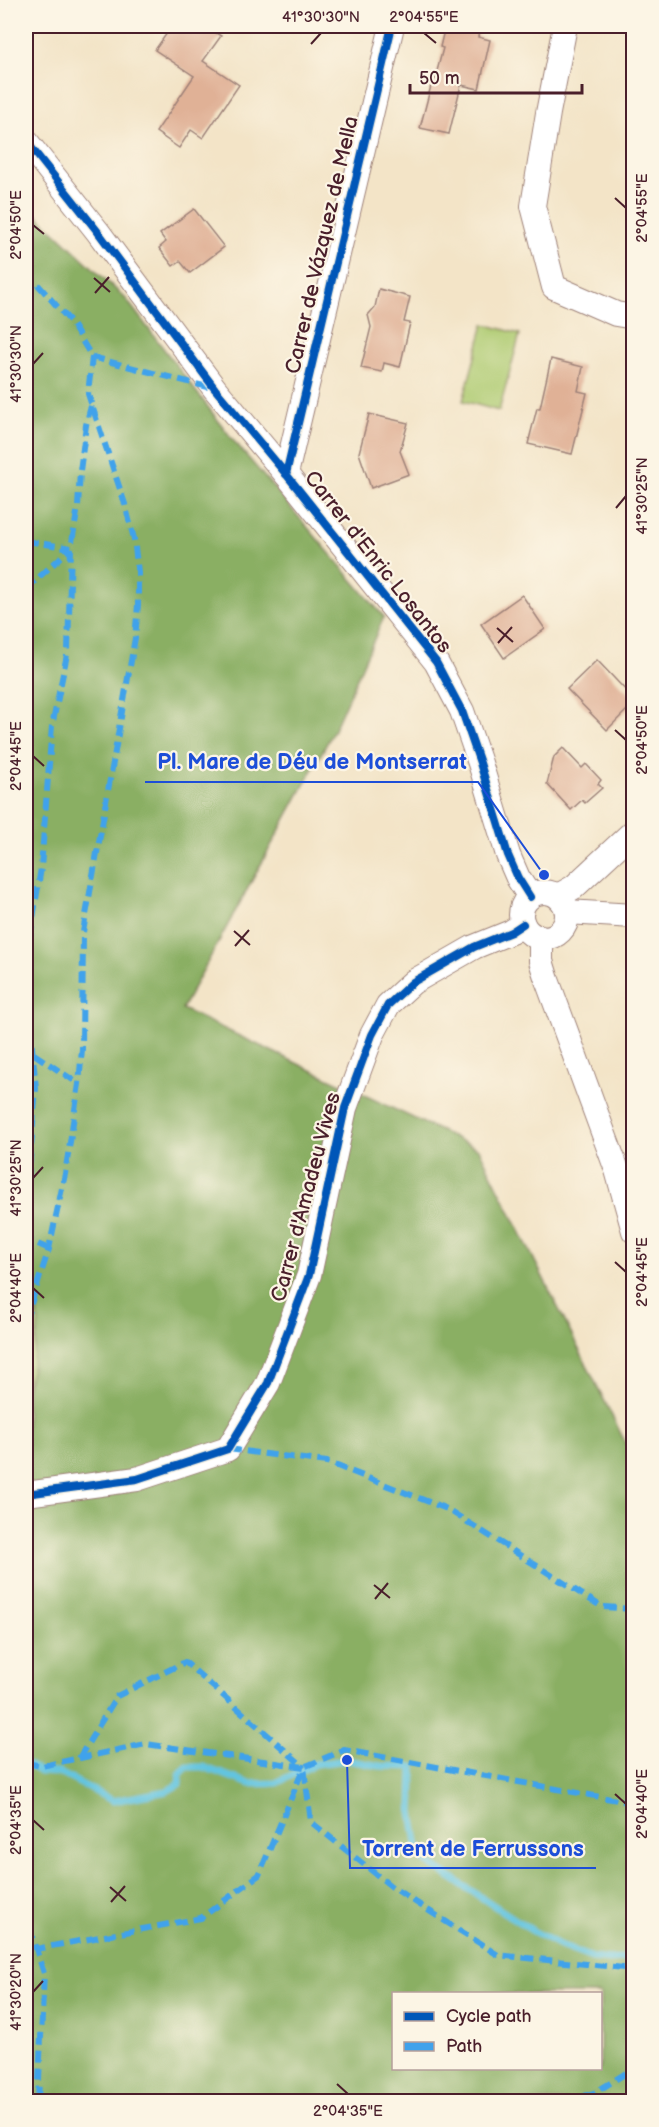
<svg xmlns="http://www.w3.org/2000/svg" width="659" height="2127" font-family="'Balsamiq Sans',sans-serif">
<rect width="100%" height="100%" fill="#fcf5e5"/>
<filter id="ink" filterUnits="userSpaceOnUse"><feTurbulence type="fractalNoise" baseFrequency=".0167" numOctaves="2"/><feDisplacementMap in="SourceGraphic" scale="12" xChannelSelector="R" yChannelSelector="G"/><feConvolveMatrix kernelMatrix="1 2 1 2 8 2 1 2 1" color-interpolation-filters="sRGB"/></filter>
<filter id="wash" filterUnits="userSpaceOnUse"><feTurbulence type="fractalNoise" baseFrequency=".008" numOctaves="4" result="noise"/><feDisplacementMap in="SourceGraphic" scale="24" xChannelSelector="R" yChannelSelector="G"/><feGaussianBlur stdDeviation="1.35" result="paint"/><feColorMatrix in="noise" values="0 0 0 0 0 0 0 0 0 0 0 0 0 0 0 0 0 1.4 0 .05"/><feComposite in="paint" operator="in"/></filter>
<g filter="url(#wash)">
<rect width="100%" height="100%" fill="#f3e4c7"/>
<g fill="#aecb71" stroke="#7c754e" stroke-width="1.5">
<path d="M484 324 520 334 499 411 463 401Z"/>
<path d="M26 1296C34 1304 39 1311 39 1322L31 1372 26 1389Z"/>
</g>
<path fill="#8aaf63" stroke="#6a6747" stroke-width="1.5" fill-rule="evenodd" d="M26 205 126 299 233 440 384 617 333 732 182 1009 479 1149 633 1458V2101H26V1389L31 1372 39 1322C38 1311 34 1304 26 1296ZM394 1994H600V2068H394Z"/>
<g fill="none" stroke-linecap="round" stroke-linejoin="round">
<path stroke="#62c4e0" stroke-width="7" d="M29 1765 40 1772 60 1773 113 1801 167 1791 179 1784 180 1774 187 1767H203L250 1784 276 1783 315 1764 347 1760 380 1766 413 1767 412 1812 419 1855 427 1862 533 1931 563 1947 592 1958 610 1960 634 1958"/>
</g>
<g id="blocks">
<g fill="#e0b196">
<path d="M172 26H205L221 36 203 61 239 85 203 138 191 130 179 148 156 132 194 76 155 50Z"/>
<path d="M445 26H480L478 37 490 40 479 89 461 85 449 134 420 128 433 78 435 79 443 48 440 47Z"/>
<path d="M194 209 224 247 190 273 180 261 173 266 159 248 166 242 160 234Z"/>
<path d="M379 289 410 297 404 322 410 323 400 367 384 363 382 372 361 368 371 327 368 315 375 307Z"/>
<path d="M551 359 583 367 578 391 587 393 572 454 528 444 537 408H540Z"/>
<path d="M369 414 408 423 400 451 409 474 371 488 359 453Z"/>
<path d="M522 595 545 629 504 658 481 624Z"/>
<path d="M597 660 633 698V704L607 730 567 689Z"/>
<path d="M563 748 582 768 586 764 601 780 598 784 602 788 585 803 582 800 571 810 547 784 554 757Z"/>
</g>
</g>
</g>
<g filter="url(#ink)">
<use href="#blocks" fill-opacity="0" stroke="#9e8279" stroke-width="1.5"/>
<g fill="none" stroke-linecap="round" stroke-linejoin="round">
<defs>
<g id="minor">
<path d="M565 26 548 113 533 206 554 287 616 314 634 317"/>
<path d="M26 141 98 232 215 389 286 474 436 662 462 711 480 763 508 855 518 878 530 897"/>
<path d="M286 474 392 26"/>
<circle cx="544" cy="915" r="23"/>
<path d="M558 896 574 887 634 831"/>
<path d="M567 912 634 916"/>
<path d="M541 937V961L547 980 617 1170 634 1231"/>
<path d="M26 1494 137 1479 228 1449 268 1383 309 1275 345 1108 372 1035 388 1005 413 982 474 947 511 932 523 924"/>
</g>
</defs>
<use href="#minor" stroke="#9e8279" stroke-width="26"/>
<use href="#minor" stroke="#fff" stroke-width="24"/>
<g stroke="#40a2eb" stroke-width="6" stroke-dasharray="12 6" stroke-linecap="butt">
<path d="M26 271 70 321 92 357 88 394 125 504 134 539 138 572V605L135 638 83 932 82 1049 79 1084 65 1174 49 1249 26 1319"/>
<path d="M92 357 215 389"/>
<path d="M26 541 71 548"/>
<path d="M26 589 71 548"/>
<path d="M26 952 29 943 41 868 52 726 68 650 71 548 78 507 80 471 86 425 91 406"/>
<path d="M26 973 29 980 27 997 36 1088 26 1205"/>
<path d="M34 1054 79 1084"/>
<path d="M26 1232 31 1241 49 1249"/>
<path d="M228 1449 327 1462 447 1509 602 1607 634 1609"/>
<path d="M79 1758 117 1696 185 1662 304 1767"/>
<path d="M26 1763 42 1766 146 1744 304 1767 259 1875 201 1918 36 1949"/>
<path d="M634 1801 628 1802 344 1750 304 1767 311 1822 392 1887 498 1955 634 1969"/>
<path d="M26 1929 31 1934 44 1973 38 2102"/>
<path d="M567 2102 596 2092 634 2068"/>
</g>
<defs>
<g id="cycleway">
<path d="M26 141 98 232 215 389 286 474 436 662 462 711 480 763 508 855 518 878 530 897"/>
<path d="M286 474 392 26"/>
<path d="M26 1494 137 1479 228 1449 268 1383 309 1275 345 1108 372 1035 388 1005 413 982 474 947 511 932 523 924"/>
</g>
</defs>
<use href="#cycleway" stroke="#fcf5e5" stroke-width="11"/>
<use href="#cycleway" stroke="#0057b8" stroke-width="8"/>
</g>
</g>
<path fill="none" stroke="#4a1f2b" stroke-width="2" d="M424 33 436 43M311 44 321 33M615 198 626 208M33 225 44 234M94 278 110 292M95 293 109 277M33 364 43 353M616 508 626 496M497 628 513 642M498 643 512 627M615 730 626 740M33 756 44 766M234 931 250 945M235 946 249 930M33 1178 43 1167M615 1262 626 1272M33 1288 44 1298M374 1585 390 1598M375 1599 388 1583M615 1794 626 1804M33 1820 44 1830M110 1887 126 1901M111 1902 125 1886M33 1992 43 1981M337 2084 348 2094"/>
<g text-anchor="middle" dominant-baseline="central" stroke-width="4.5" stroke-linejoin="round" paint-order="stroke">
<g font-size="21" fill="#4a1f2b" stroke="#fcf5e5">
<text transform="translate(322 245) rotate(-77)">Carrer de Vázquez de Mella</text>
<text transform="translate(378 562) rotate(52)">Carrer d'Enric Losantos</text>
<text transform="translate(306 1197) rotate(-75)">Carrer d'Amadeu Vives</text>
</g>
</g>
<path fill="none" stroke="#1d4ed8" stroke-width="2" d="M544 875L478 782H145M347 1760L350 1868H596"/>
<g fill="#1d4ed8" stroke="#fcf5e5" stroke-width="2">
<circle cx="544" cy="875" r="6"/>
<circle cx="347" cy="1760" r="6"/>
</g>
<g font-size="22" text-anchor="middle" font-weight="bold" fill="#1d4ed8" stroke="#fcf5e5" stroke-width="4.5" stroke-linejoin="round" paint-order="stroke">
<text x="312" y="769">Pl. Mare de Déu de Montserrat</text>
<text x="473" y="1856">Torrent de Ferrussons</text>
</g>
<rect width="659" height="2127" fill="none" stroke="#fcf5e5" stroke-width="66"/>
<rect x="392" y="1992" width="210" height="78" fill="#fcf5e5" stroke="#b59f9b" stroke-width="1.5"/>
<rect x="404" y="2012" width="30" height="9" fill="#0057b8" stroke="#b59f9b" stroke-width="1.5"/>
<text x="446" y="2022" font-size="18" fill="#4a1f2b">Cycle path</text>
<rect x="404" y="2042" width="30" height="9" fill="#40a2eb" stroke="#b59f9b" stroke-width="1.5"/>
<text x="446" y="2052" font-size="18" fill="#4a1f2b">Path</text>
<path d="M410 84v9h172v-9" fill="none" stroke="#4a1f2b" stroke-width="3"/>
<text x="419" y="84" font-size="18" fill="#4a1f2b" stroke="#fcf5e5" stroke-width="4.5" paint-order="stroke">50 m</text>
<rect x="33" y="33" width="593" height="2061" fill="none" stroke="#4a1f2b" stroke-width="2"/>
<g font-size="15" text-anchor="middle" fill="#4a1f2b">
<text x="321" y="22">41°30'30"N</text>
<text x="424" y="22">2°04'55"E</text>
<text transform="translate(642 208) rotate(-90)" y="5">2°04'55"E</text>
<text transform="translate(16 225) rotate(-90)" y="5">2°04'50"E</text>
<text transform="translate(16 364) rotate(-90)" y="5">41°30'30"N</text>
<text transform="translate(642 496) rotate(-90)" y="5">41°30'25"N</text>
<text transform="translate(642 740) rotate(-90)" y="5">2°04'50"E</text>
<text transform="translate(16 756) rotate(-90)" y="5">2°04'45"E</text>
<text transform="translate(16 1178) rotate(-90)" y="5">41°30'25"N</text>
<text transform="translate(642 1272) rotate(-90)" y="5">2°04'45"E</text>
<text transform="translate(16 1288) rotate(-90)" y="5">2°04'40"E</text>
<text transform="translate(642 1804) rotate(-90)" y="5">2°04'40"E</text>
<text transform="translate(16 1820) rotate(-90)" y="5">2°04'35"E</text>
<text transform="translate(16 1992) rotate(-90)" y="5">41°30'20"N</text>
<text x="348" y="2116">2°04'35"E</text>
</g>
</svg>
